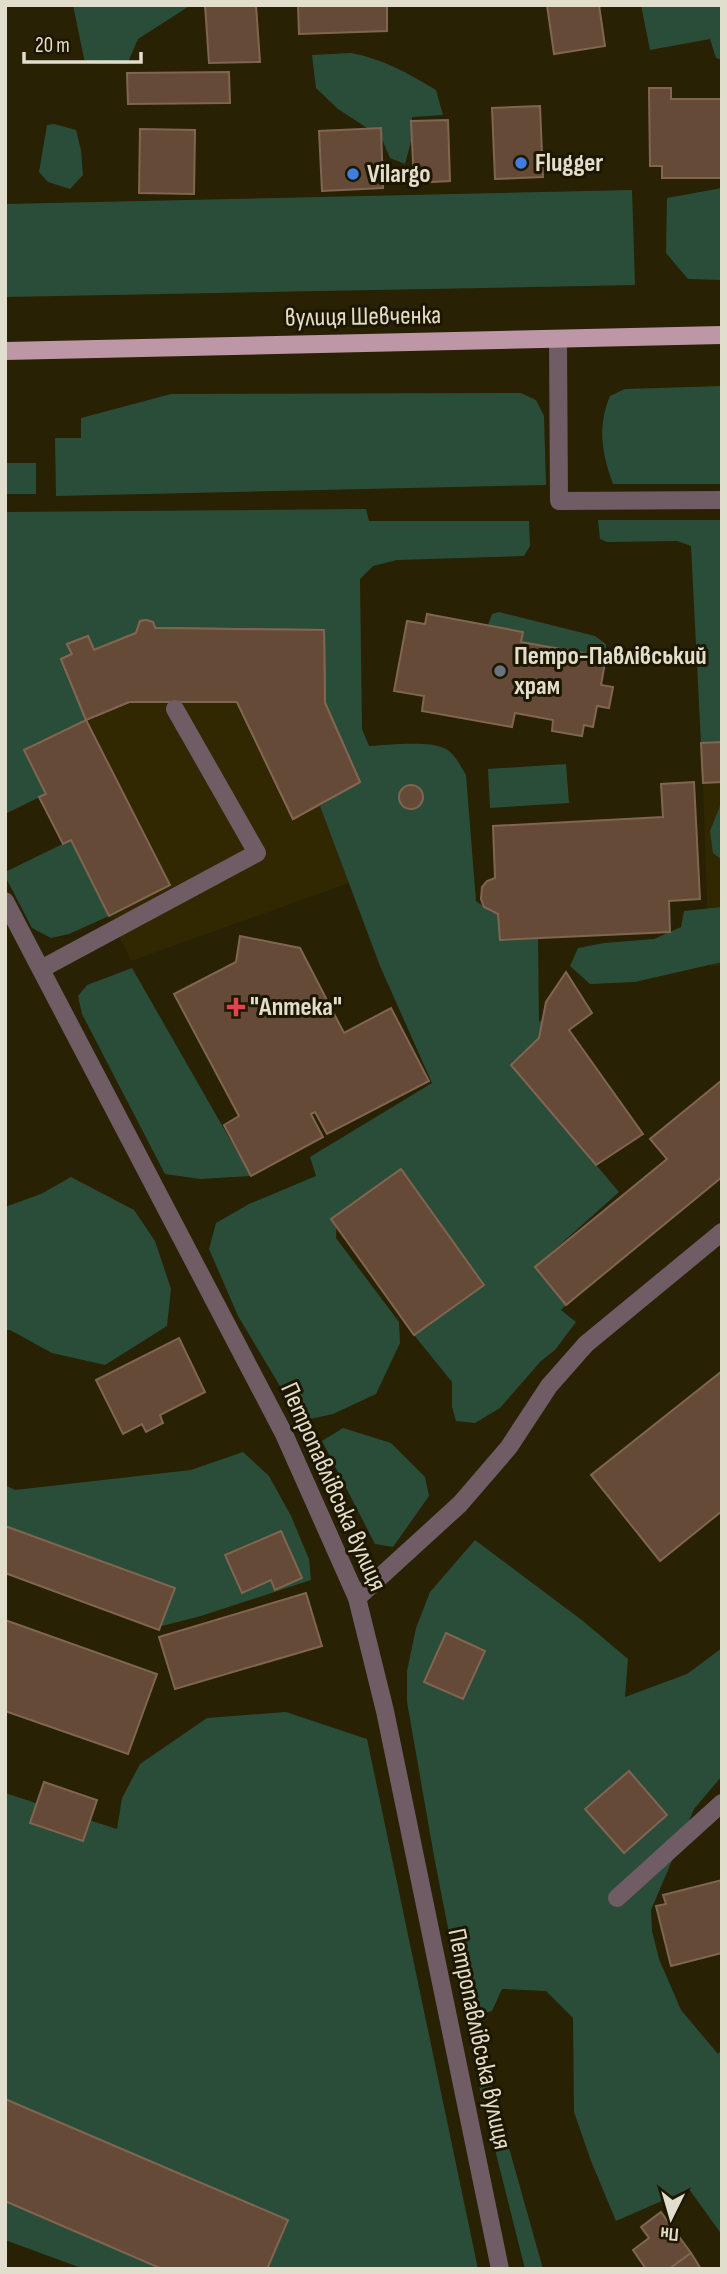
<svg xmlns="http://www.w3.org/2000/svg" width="727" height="2274" font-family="'Sofia Sans Condensed',sans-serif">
<rect width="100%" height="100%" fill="#282104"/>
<g fill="#312801">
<path d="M148 611 324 630 360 782 320 806 349 883 131 961 5 702V646Z"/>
<path d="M722 782V966H709L703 783Z"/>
</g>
<g fill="#2a4d39">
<path d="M73 5H191L138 39 127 64 85 63Z"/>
<path d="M641 5H722V60L716 58 710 39 650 50Z"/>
<path d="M351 53C383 59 408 73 436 90L443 115 412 117V138L405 164 390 158 381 137 338 109 316 88 312 55Z"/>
<path d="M54 124 76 130 81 150 83 175 70 189 48 182 39 172 47 125Z"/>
<path d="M722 188V280L688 279 666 253 667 198Z"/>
<path d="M632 190 635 285 5 297V204Z"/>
<path d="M722 386V484H613C602 454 597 427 610 396L625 389Z"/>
<path d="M521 393 536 400 544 416 546 485 56 496 55 438H81V418L171 394Z"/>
<rect x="5" y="463" width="31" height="31"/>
<path d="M366 509 369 521H529L530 546 524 556 397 560 373 566 360 579 362 729 369 746C388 745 430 740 446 749 455 754 461 767 466 775L476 901 491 912 498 914 501 940 538 938 539 1022 555 1012 542 1087 536 1094 619 1192 535 1267 566 1305 561 1310 576 1322 555 1350 541 1361 500 1408 475 1423 456 1421 452 1407V1382L414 1335 484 1284 402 1170 337 1215 336 1238 399 1322 400 1343 376 1394 333 1414 301 1421 238 1316 209 1249 216 1223 249 1204 316 1176 310 1157 432 1083 380 966 320 806 360 782 317 692 155 628 153 622 146 620 140 621 136 633 94 650 68 645 72 654 62 659 86 720 40 743 46 794 5 814V512Z"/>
<path d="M598 520H722V742L701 743 691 546 677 541 607 542 600 539Z"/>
<path d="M499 612 595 636 606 644V657L521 642 523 632 488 625 492 614Z"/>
<path d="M566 764 569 803 490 808 488 769Z"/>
<path d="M722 801V860L713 853 710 831Z"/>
<path d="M71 840 109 916 69 934 51 938 32 928 5 876V872Z"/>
<path d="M722 907V962L635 982 590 984 570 966 578 948 604 943 654 939 681 927 684 911Z"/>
<path d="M132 968 251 1176 200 1179 165 1174 82 1014 78 996 87 985Z"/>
<path d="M71 1177 134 1210 155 1241 171 1289 167 1326 105 1365 52 1353 10 1330H5V1207L41 1194Z"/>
<path d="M343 1428 391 1443 425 1477 429 1496 393 1547 375 1544 322 1441Z"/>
<path d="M243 1452 269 1476 291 1516 309 1559 311 1580 201 1616 154 1628 5 1573V1485L15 1490 191 1470Z"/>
<path d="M475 1540 583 1621 628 1659 625 1697 687 1674 722 1648V1776L694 1809 651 1910 652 1931 659 1959 681 2010 718 2054 722 2049V2235L689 2189 616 2221 591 2161 574 2112 573 2018 546 1991 502 1989 492 2011 472 2016 543 2269H525L478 2082 434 1856 407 1702V1671L416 1628 430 1592Z"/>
<path d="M286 1712 367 1739 478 2269H84L5 2240V1793L117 1829 122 1798 140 1764 207 1718Z"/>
</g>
<g fill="#644a37" stroke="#806551" stroke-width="2">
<path d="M205 5H256L260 62 209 63Z"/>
<path d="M298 5H387V31L299 34Z"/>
<path d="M547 5H599L605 46 554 54Z"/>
<path d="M229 72 230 103 128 104 127 73Z"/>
<path d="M649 88H671V99H722V178H662V166H650Z"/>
<path d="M540 106 543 177 495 179 492 108Z"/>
<path d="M448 120 450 181 414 183 411 121Z"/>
<path d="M381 128 383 188 322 191 319 131Z"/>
<path d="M140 129 195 130 194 194 139 193Z"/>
<path d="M427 614 523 632 521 642 606 657 601 685 613 687 609 708 597 706 593 727 584 725 582 736 552 731 553 720 515 713 512 727 422 711 424 696 394 691 407 621 425 624Z"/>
<path d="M146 620 153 622 155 628 324 630 325 703 360 782 293 819 237 702H129L86 720 61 659 72 654 67 644 88 636 94 650 136 633 140 621Z"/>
<path d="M146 620 153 622 155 628 324 630 325 703 360 782 293 819 237 702H129L86 720 61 659 72 654 67 644 88 636 94 650 136 633 140 621Z"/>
<path d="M86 720 170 885 109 916 71 840 63 844 39 797 46 794 24 750Z"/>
<path d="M722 742V782L703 783 701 743Z"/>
<path d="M694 782 700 899 669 901 670 932 500 940 498 914 484 907 481 899 482 887 487 881 495 878 493 826 663 817 661 784Z"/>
<circle cx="411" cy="797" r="12"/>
<path d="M240 936 300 948 344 1033 391 1008 429 1081 327 1134 315 1112 311 1114 323 1137 251 1176 224 1125 239 1116 174 994 236 962Z"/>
<path d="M566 972 592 1013 569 1030 643 1134 596 1165 511 1065 539 1038 546 1002Z"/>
<path d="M722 1080V1177L566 1305 535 1267 667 1159 650 1139Z"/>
<path d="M401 1169 484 1285 414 1335 331 1219Z"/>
<path d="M179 1338 205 1392 160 1415 163 1423 146 1432 142 1424 123 1434 96 1380Z"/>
<path d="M722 1371V1511L660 1561 591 1475Z"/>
<path d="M5 1526 175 1588 159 1630 5 1573Z"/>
<path d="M281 1531 302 1578 275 1590 271 1580 242 1593 225 1555Z"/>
<path d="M306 1593 322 1646 175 1689 159 1637Z"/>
<path d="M5 1620 157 1674 128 1754 5 1711Z"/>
<path d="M446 1633 485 1651 463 1699 424 1682Z"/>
<path d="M629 1771 667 1815 624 1853 585 1809Z"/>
<path d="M44 1782 97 1800 83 1841 30 1823Z"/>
<path d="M722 1880V1953L671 1966 656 1906 666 1904 663 1895Z"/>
<path d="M5 2099 288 2220 267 2269H162L5 2201Z"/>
<path d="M661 2212 691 2253 669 2269H646L633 2250 649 2238 641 2227Z"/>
<path d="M691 2253 701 2269H669Z"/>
</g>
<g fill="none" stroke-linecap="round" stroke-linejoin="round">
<g stroke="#6f5c64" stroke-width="18">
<path d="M558 339 559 501 722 500"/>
<path d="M5 901 284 1434 357 1598 385 1711 500 2269"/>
<path d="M41 969 257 853 175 709"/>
<path d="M357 1598 460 1504 509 1447 549 1386 586 1344 722 1232"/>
<path d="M617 1898 722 1803"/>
</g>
<path stroke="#be97a7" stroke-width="18" d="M5 351 722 335"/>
</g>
<g fill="#3f7fe0" stroke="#1e1700" stroke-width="2.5">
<circle cx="521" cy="163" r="7"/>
<circle cx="353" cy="174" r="7"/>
</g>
<circle fill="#6b7280" stroke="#1e1700" stroke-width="2.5" cx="500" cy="671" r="7"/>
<path fill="#e0444e" stroke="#1e1700" stroke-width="2.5" d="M232.5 996.5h7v7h7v7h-7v7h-7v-7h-7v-7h7z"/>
<g text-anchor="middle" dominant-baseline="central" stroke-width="6" stroke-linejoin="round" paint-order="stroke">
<g font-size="26" font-weight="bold" fill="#e2decd" stroke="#1e1700" text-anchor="start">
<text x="535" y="163">Flugger</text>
<text x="367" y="174">Vilargo</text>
<text x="514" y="656">Петро-Павлівський<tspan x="514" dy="30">храм</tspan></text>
<text x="250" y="1007">"Аптека"</text>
</g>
<g font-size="26" fill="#e2decd" stroke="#1e1700">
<text transform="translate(363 317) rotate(-1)">вулиця Шевченка</text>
<text transform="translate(333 1487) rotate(66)">Петропавлівська вулиця</text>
<text transform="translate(479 2039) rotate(78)">Петропавлівська вулиця</text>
</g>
</g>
<rect width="727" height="2274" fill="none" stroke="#e2decd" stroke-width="14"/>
<g transform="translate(671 2218) rotate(185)" stroke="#1e1700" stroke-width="5" paint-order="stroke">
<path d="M0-5L12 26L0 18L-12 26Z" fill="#e2decd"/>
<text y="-10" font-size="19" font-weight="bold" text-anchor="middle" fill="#e2decd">Пн</text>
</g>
<path d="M24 52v10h117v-10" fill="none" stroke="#e2decd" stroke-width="3.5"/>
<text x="35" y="52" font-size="21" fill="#e2decd" stroke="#1e1700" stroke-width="5" paint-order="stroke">20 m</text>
</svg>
